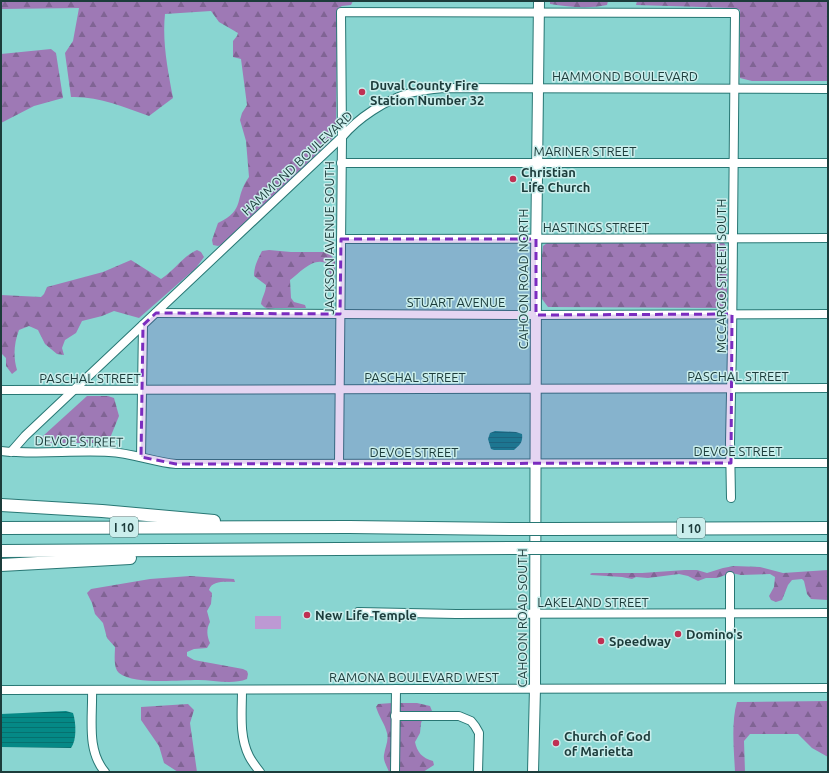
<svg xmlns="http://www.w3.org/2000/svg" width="829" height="773" font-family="Ubuntu,sans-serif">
<defs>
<pattern id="forest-firs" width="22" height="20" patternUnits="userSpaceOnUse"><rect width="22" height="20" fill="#9e79b5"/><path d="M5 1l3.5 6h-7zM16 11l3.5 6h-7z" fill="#806494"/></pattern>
<pattern id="water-rules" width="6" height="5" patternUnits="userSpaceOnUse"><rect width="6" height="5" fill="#058986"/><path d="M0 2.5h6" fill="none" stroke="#06716f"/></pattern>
</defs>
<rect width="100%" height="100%" fill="#89d5d1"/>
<g fill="url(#forest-firs)">
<path d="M1 1H353L351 5 342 6 337 9 336 130 333 138 226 243 218 246 213 245 212 240 218 223C247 209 233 199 249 177L246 141 240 120 242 113 247 105 241 59 233 57V41L237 36 238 33 219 22 211 11 165 14C162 42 168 71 173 98L149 116C124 107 98 96 71 97L65 53 73 41 79 8 1 9Z"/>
<path d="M550 1H608L607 5C588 9 569 7 550 4Z"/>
<path d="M637 1H828V81H752L740 78V10L734 8 636 5Z"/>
<path d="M51 49 56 53 63 98 34 106 1 123V54Z"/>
<path d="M707 242 724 243 727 248V303L722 308 548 307 542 299V255L543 246 547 243Z"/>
<path d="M197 250 201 252 204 257 196 268 139 318 114 311 102 316 82 321 76 333 65 340 62 348 64 355 57 354 45 344 38 330 29 326 19 330C14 343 13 357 17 370L12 374 6 366V358L1 353V295L41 297 44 294 47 287 103 272 131 260 161 279C174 271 183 256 197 250Z"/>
<path d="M269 250 291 252H329L335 261V276H331L329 271V265C315 255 302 271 290 280L291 298 294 302 305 305 306 308H275L268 309 264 307 261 304C262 297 266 292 266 285L254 276C254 266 258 259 262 251Z"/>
<path d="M87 396H108L114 398 119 416 108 443H46L42 441 43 436Z"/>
<path d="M734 566 760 567 783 573 828 570V600L811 599 807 594 804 581 802 579 792 580 788 585 782 600 776 602 771 600 769 596 774 587 775 577 770 574 741 575 731 573 717 578H706L698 581 688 576 679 574 648 578 636 577 632 579 622 577 591 575 590 574 592 573H642L685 570H697L707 573 723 568Z"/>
<path d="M190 576 234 579 235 582C226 582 212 580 209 590L212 593 211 604 207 611 210 622C206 629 207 636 210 643L207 648 194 649 187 652V656L194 660 243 669 247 671 248 674 247 679C232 685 214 680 198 680 179 680 134 685 119 673 113 668 115 654 115 647L107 638 103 623 95 614 92 603 87 593 91 589 150 579Z"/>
<path d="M828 701V757L812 748 798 734H750L744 741 745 772H735C734 751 731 722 737 702Z"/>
<path d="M392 703H417L430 706 432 711 425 713 421 723 420 733 415 742C417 752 422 758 433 761L434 765 423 772H389C387 766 383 761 384 755 385 747 389 741 387 733 385 724 379 717 376 707L378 704Z"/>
<path d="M188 704 194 710 190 723 197 772H178L164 763 159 746 141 720V707Z"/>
</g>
<rect fill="#bd99d3" x="255" y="616" width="26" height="13"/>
<g fill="url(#water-rules)">
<path d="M495 431 516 432 522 434C523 442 520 445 514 450H494L491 449 488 439 490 433Z"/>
<path d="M66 711 73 713C76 722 77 740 71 748L1 747V714Z"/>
</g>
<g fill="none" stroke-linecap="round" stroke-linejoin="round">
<defs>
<g id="minor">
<path d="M341 163H828"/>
<path d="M341 239 828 238"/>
<path d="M156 313 530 315 828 314"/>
<path d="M1 390 828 388"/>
<path d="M1 451C37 455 73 450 109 452 132 453 154 462 176 464L828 463"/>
<path d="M11 452 25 436 342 137C358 118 385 100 410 93 421 90 432 89 444 88L828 89"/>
<path d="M141 457 143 325"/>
<path d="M339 464 342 137 341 12 735 13 732 345 730 442 731 498"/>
<path d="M358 612 456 614 828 613"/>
<path d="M730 688V576"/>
<path d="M1 690 828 688"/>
<path d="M92 690C93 717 86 750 105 772"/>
<path d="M242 690C242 712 239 736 249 756 252 762 256 767 260 772"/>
<path d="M395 716H459L471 721 475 726 479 733 478 772"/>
<path d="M395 772 396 689"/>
</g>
<path id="major" d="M533 772 535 688 536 262 539 1"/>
<g id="highway">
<path d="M1 505 102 511 214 521"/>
<path d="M1 528 349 527 515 529"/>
<path d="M554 529 828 528"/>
<path d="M556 548H828"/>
<path d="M1 551 514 548"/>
<path d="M1 565 130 558"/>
</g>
</defs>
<use href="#minor" stroke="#287774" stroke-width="10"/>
<use href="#major" stroke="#287774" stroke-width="12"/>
<use href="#highway" stroke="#287774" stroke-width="14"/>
<use href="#minor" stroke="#fff" stroke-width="8"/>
<use href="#major" stroke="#fff" stroke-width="10"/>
<use href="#highway" stroke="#fff" stroke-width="12"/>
<defs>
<g id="highway-bridge">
<path d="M515 529H554"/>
<path d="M514 548H556"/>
</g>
</defs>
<use href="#highway-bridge" stroke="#287774" stroke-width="14" stroke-linecap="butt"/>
<use href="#highway-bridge" stroke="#fff" stroke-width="12"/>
</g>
<path fill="#7b2cbf" fill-opacity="0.2" stroke="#7b2cbf" stroke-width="3" stroke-dasharray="8 5" stroke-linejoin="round" d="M341 239H536V315L732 314 731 463 176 464 141 457 143 325 156 313 340 314Z"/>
<g fill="#c03053" stroke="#caeeec" stroke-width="1.5">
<circle cx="362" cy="92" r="4"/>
<circle cx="513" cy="179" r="4"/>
<circle cx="307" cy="615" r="4"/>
<circle cx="678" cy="634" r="4"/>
<circle cx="601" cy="641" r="4"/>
<circle cx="556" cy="743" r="4"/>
</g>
<g text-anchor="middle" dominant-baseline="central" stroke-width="3" stroke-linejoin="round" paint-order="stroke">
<g fill="#caeeec" stroke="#507170" stroke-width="1">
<rect x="110" y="517" width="28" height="20" rx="3"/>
<rect x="677" y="518" width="28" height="20" rx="3"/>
</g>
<g font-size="12" font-weight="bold" fill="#1c3c3b">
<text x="124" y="527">I 10</text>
<text x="691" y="528">I 10</text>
</g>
<g font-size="13" fill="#1c3c3b" stroke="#caeeec">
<text x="625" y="76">HAMMOND BOULEVARD</text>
<text x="585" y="151">MARINER STREET</text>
<text transform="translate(297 163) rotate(-43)">HAMMOND BOULEVARD</text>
<text x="596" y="227">HASTINGS STREET</text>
<text transform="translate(329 238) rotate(-90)">JACKSON AVENUE SOUTH</text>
<text transform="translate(721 276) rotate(-90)">MCCARGO STREET SOUTH</text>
<text transform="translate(523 279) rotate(-90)">CAHOON ROAD NORTH</text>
<text x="456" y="302">STUART AVENUE</text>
<text x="738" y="376">PASCHAL STREET</text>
<text x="415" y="377">PASCHAL STREET</text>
<text x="90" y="378">PASCHAL STREET</text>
<text transform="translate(79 441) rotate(1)">DEVOE STREET</text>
<text x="738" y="451">DEVOE STREET</text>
<text x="414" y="452">DEVOE STREET</text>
<text x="593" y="602">LAKELAND STREET</text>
<text transform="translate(522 618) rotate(-90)">CAHOON ROAD SOUTH</text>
<text x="414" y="677">RAMONA BOULEVARD WEST</text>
</g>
<g font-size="13" font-weight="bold" fill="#1c3c3b" stroke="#caeeec" text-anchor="start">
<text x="370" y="85">Duval County Fire<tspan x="370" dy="15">Station Number 32</tspan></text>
<text x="521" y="172">Christian<tspan x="521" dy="15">Life Church</tspan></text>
<text x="315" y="615">New Life Temple</text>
<text x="686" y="634">Domino's</text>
<text x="609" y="641">Speedway</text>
<text x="564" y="736">Church of God<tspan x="564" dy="15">of Marietta</tspan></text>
</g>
</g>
<rect width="829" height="773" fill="none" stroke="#1c3c3b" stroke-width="4"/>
</svg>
